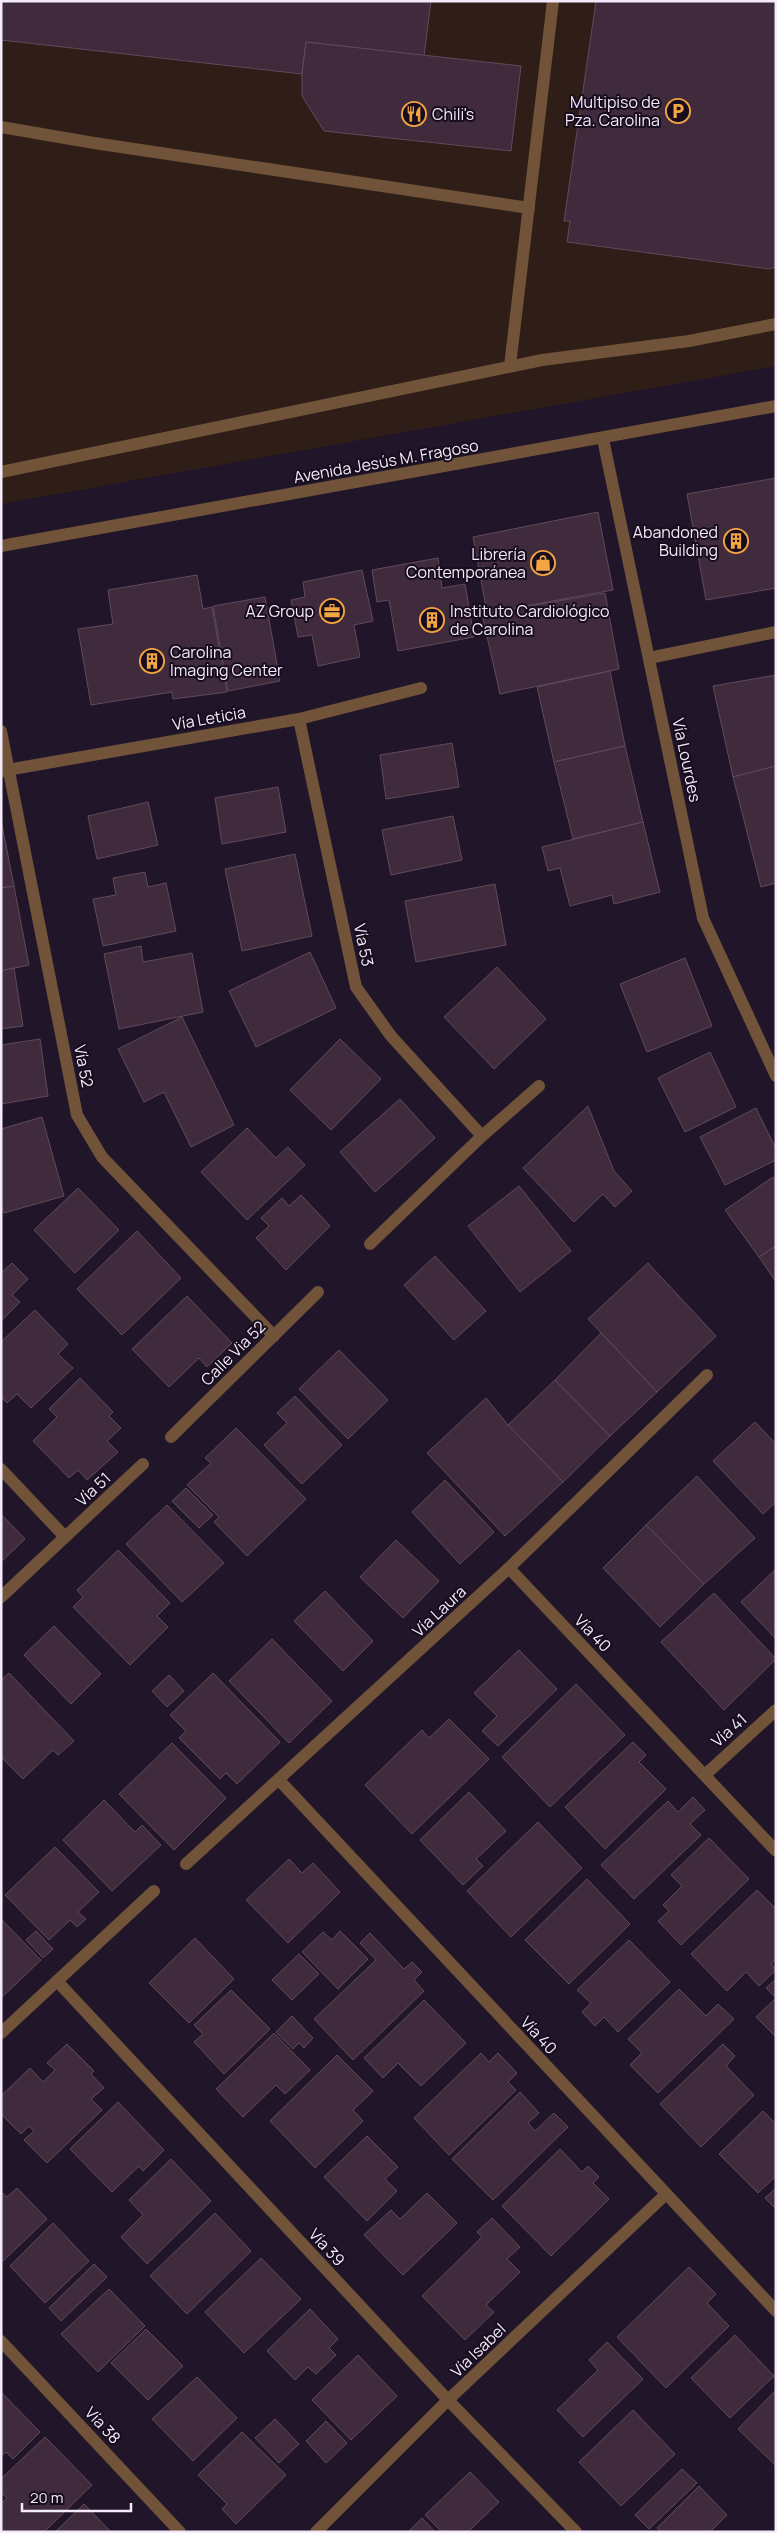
<svg xmlns="http://www.w3.org/2000/svg" width="777" height="2533" font-family="Manrope,sans-serif">
<rect width="100%" height="100%" fill="#211529"/>
<path fill="#2f1d17" d="M1 1H776V366L1 504Z"/>
<g fill="#3f2b3c" stroke="#614a5d">
<path d="M1 1H431L424 56 306 42 302 74 1 40Z"/>
<path d="M596 1H776V267L769 269 567 242 570 221H564Z"/>
<path d="M306 42 521 66 511 151 324 131 302 96V74Z"/>
<path d="M776 478V588L706 600 687 494Z"/>
<path d="M598 512 613 590 487 613 473 537Z"/>
<path d="M438 558 442 588 465 584 474 637 398 651 389 600 377 602 372 570Z"/>
<path d="M362 570 373 621 354 625 360 657 318 666 312 635 298 637 291 600 305 597 303 582Z"/>
<path d="M197 575 203 609 212 607 227 692 173 699 172 692 91 705 78 629 113 624 108 590Z"/>
<path d="M605 593 619 669 500 694 482 614Z"/>
<path d="M265 597 280 681 228 691 213 606Z"/>
<path d="M610 671 625 746 554 762 537 687Z"/>
<path d="M776 675V766L733 777 713 686Z"/>
<path d="M452 743 459 787 386 799 380 755Z"/>
<path d="M625 746 643 822 573 839 554 762Z"/>
<path d="M776 766V883L761 887 733 777Z"/>
<path d="M278 787 286 832 222 844 215 798Z"/>
<path d="M148 802 158 845 97 859 88 816Z"/>
<path d="M453 816 462 860 391 875 382 830Z"/>
<path d="M1 820 14 886 1 888Z"/>
<path d="M643 822 660 892 614 904 612 895 570 906 560 868 548 871 542 847Z"/>
<path d="M295 854 312 936 242 951 225 869Z"/>
<path d="M145 872 148 887 166 883 176 931 103 946 93 899 116 895 113 878Z"/>
<path d="M495 884 506 945 416 962 405 901Z"/>
<path d="M14 886 29 965 1 971V888Z"/>
<path d="M141 946 143 962 192 953 203 1012 119 1029 104 954Z"/>
<path d="M310 952 336 1008 256 1047 229 991Z"/>
<path d="M685 958 712 1026 647 1052 620 984Z"/>
<path d="M497 967 546 1019 494 1069 444 1017Z"/>
<path d="M14 968 23 1026 1 1029V971Z"/>
<path d="M182 1017 234 1125 191 1147 164 1092 144 1102 118 1049Z"/>
<path d="M40 1039 48 1096 1 1104V1045Z"/>
<path d="M340 1039 381 1079 331 1130 290 1090Z"/>
<path d="M710 1052 736 1107 685 1132 658 1078Z"/>
<path d="M400 1099 435 1138 375 1192 340 1152Z"/>
<path d="M588 1106 614 1171 632 1191 615 1207 603 1194 574 1222 523 1168Z"/>
<path d="M756 1108 776 1149V1160L725 1185 700 1137Z"/>
<path d="M42 1117 64 1196 4 1213 1 1204V1129Z"/>
<path d="M247 1128 276 1158 288 1147 305 1165 247 1220 201 1172Z"/>
<path d="M773 1177 776 1181V1246L759 1257 725 1210Z"/>
<path d="M519 1186 571 1251 520 1292 468 1226Z"/>
<path d="M78 1188 119 1230 75 1273 34 1230Z"/>
<path d="M301 1195 330 1226 286 1270 256 1238 269 1226 261 1218 282 1198 289 1206Z"/>
<path d="M137 1231 181 1278 122 1335 77 1289Z"/>
<path d="M776 1246V1282L759 1257Z"/>
<path d="M435 1256 486 1311 454 1340 404 1285Z"/>
<path d="M12 1263 28 1279 12 1295 20 1302 1 1321V1273Z"/>
<path d="M648 1263 716 1336 657 1392 588 1319Z"/>
<path d="M187 1296 232 1343 207 1367 199 1358 169 1387 132 1349Z"/>
<path d="M35 1310 68 1344 58 1354 73 1368 31 1408 17 1394 7 1403 1 1397V1342Z"/>
<path d="M601 1333 657 1392 610 1436 555 1380Z"/>
<path d="M339 1350 388 1400 348 1439 299 1389Z"/>
<path d="M80 1378 113 1412 109 1416 121 1428 107 1441 118 1452 87 1480 78 1470 69 1478 33 1441 57 1417 49 1409Z"/>
<path d="M555 1380 610 1436 563 1482 508 1425Z"/>
<path d="M295 1396 342 1445 302 1484 264 1445 287 1423 277 1413Z"/>
<path d="M486 1398 508 1425 563 1482 505 1536 427 1453Z"/>
<path d="M755 1422 776 1444V1502L763 1514 713 1461Z"/>
<path d="M236 1428 306 1499 247 1556 214 1522 219 1517 187 1485 211 1463 205 1458Z"/>
<path d="M697 1476 755 1538 704 1584 646 1525Z"/>
<path d="M445 1480 494 1532 460 1564 412 1512Z"/>
<path d="M186 1488 213 1515 199 1528 172 1501Z"/>
<path d="M167 1505 224 1563 182 1602 126 1544Z"/>
<path d="M1 1514 25 1539 1 1562Z"/>
<path d="M646 1525 704 1584 660 1627 603 1568Z"/>
<path d="M396 1540 439 1581 403 1618 360 1577Z"/>
<path d="M118 1550 170 1603 157 1616 168 1627 130 1665 73 1607 83 1597 77 1590Z"/>
<path d="M776 1569V1639L741 1602Z"/>
<path d="M325 1591 373 1641 343 1671 294 1621Z"/>
<path d="M714 1593 776 1659 724 1710 661 1642Z"/>
<path d="M54 1626 101 1674 71 1704 24 1655Z"/>
<path d="M272 1639 332 1701 289 1743 229 1681Z"/>
<path d="M519 1650 557 1689 498 1746 482 1731 497 1716 474 1693Z"/>
<path d="M9 1673 74 1741 58 1755 53 1750 23 1779 1 1757V1680Z"/>
<path d="M213 1673 280 1742 237 1784 226 1773 220 1779 179 1738 186 1731 170 1715Z"/>
<path d="M169 1675 184 1691 167 1707 152 1691Z"/>
<path d="M576 1684 625 1735 550 1807 502 1757Z"/>
<path d="M449 1719 489 1759 412 1834 365 1785 422 1730 429 1738Z"/>
<path d="M633 1742 646 1755 639 1762 666 1789 605 1849 565 1807Z"/>
<path d="M172 1743 226 1798 174 1850 119 1794Z"/>
<path d="M469 1792 506 1831 476 1859 483 1866 463 1885 420 1840Z"/>
<path d="M693 1797 705 1810 690 1824 701 1835 634 1899 601 1865 668 1801 678 1812Z"/>
<path d="M104 1800 135 1832 142 1825 161 1845 112 1891 63 1840Z"/>
<path d="M538 1822 582 1868 511 1937 467 1891Z"/>
<path d="M709 1838 749 1879 681 1945 658 1921 669 1911 663 1905 682 1886 671 1875Z"/>
<path d="M55 1847 99 1892 78 1912 86 1919 77 1927 70 1920 49 1940 5 1895Z"/>
<path d="M289 1859 302 1873 313 1863 340 1892 288 1943 246 1900Z"/>
<path d="M587 1879 630 1924 569 1984 525 1940Z"/>
<path d="M757 1890 776 1909V1959L771 1964 776 1970 759 1986 746 1972 727 1991 691 1954Z"/>
<path d="M1 1919 41 1960 1 1998Z"/>
<path d="M36 1931 53 1949 43 1958 26 1940Z"/>
<path d="M340 1931 368 1959 338 1989 302 1952 323 1932 332 1940Z"/>
<path d="M370 1933 404 1969 412 1962 422 1972 414 1980 424 1991 353 2060 314 2019 376 1960 360 1943Z"/>
<path d="M195 1938 234 1979 189 2023 149 1983Z"/>
<path d="M629 1940 670 1982 618 2032 604 2017 595 2026 582 2012 591 2003 577 1990Z"/>
<path d="M299 1954 319 1974 292 2000 272 1980Z"/>
<path d="M776 1979V2037L756 2017 776 1998 766 1988Z"/>
<path d="M679 1989 706 2016 718 2004 734 2019 658 2093 630 2065 642 2053 628 2039Z"/>
<path d="M231 1990 270 2029 224 2074 194 2042 203 2034 194 2025Z"/>
<path d="M424 2000 466 2043 421 2086 398 2063 383 2078 364 2058Z"/>
<path d="M292 2016 313 2038 304 2048 299 2043 293 2049 276 2032Z"/>
<path d="M274 2033 310 2070 285 2094 276 2085 243 2117 216 2089Z"/>
<path d="M67 2044 94 2071 91 2074 104 2088 91 2099 102 2110 47 2163 24 2140 34 2131 29 2126 21 2134 1 2114V2096L30 2068 43 2082 55 2070 47 2063Z"/>
<path d="M723 2044 735 2056 726 2066 754 2095 701 2147 660 2104Z"/>
<path d="M481 2053 489 2062 498 2053 517 2073 508 2082 516 2090 449 2155 414 2118Z"/>
<path d="M337 2055 373 2091 353 2110 363 2121 315 2168 270 2121Z"/>
<path d="M520 2092 539 2113 528 2123 535 2131 554 2113 568 2127 493 2200 452 2159Z"/>
<path d="M118 2102 164 2150 143 2171 139 2166 112 2192 70 2149Z"/>
<path d="M763 2111 776 2124V2176L758 2193 719 2154Z"/>
<path d="M367 2136 398 2167 385 2179 397 2191 367 2221 324 2177Z"/>
<path d="M560 2149 582 2172 588 2166 599 2177 593 2183 609 2199 551 2256 502 2206Z"/>
<path d="M171 2159 211 2201 147 2264 121 2237 143 2215 129 2200Z"/>
<path d="M17 2188 47 2219 3 2261 1 2259V2192L7 2197Z"/>
<path d="M776 2188V2209L765 2198Z"/>
<path d="M427 2193 457 2223 403 2275 364 2235 391 2210 400 2219Z"/>
<path d="M215 2213 251 2251 187 2314 150 2276Z"/>
<path d="M492 2218 520 2247 507 2259 520 2272 486 2305 494 2312 465 2340 422 2296 482 2237 477 2232Z"/>
<path d="M53 2223 89 2261 45 2303 10 2266Z"/>
<path d="M261 2258 301 2299 244 2353 205 2312Z"/>
<path d="M94 2264 107 2277 61 2321 49 2308Z"/>
<path d="M689 2267 716 2294 707 2303 729 2326 666 2388 617 2337Z"/>
<path d="M109 2289 145 2326 98 2372 61 2334Z"/>
<path d="M310 2309 338 2339 329 2348 336 2355 316 2374 308 2367 295 2380 267 2351Z"/>
<path d="M146 2329 183 2366 148 2400 111 2363Z"/>
<path d="M735 2335 774 2376 730 2418 691 2378Z"/>
<path d="M607 2342 643 2379 583 2437 557 2410 598 2370 589 2360Z"/>
<path d="M358 2355 397 2396 351 2440 312 2400Z"/>
<path d="M197 2377 237 2418 193 2461 152 2419Z"/>
<path d="M776 2390V2466L738 2429Z"/>
<path d="M1 2392 40 2432 13 2459 6 2452 1 2456Z"/>
<path d="M633 2410 675 2454 621 2506 579 2462Z"/>
<path d="M275 2419 299 2444 279 2463 255 2438Z"/>
<path d="M326 2421 347 2443 326 2463 306 2441Z"/>
<path d="M242 2432 286 2475 236 2524 222 2509 227 2504 198 2475Z"/>
<path d="M45 2437 92 2485 44 2532H1V2504L7 2498 1 2492V2479Z"/>
<path d="M682 2469 697 2483 649 2529 635 2515Z"/>
<path d="M470 2472 499 2502 468 2532H442L425 2515Z"/>
<path d="M699 2486 727 2515 710 2532H661L657 2528Z"/>
<path d="M84 2504 111 2532H55Z"/>
<path d="M422 2518 435 2532H408Z"/>
</g>
<g fill="none" stroke-linecap="round" stroke-linejoin="round">
<g stroke="#705339" stroke-width="12">
<path d="M1 127 94 143 529 208"/>
<path d="M510 366 553 1"/>
<path d="M603 439 703 918 776 1076"/>
<path d="M1 472 542 360 689 341 776 324"/>
<path d="M1 546 776 406"/>
<path d="M649 658 776 632"/>
<path d="M299 719 356 987 391 1036 482 1136"/>
<path d="M1 731 77 1115 102 1157 274 1336"/>
<path d="M1 771 299 719 421 688"/>
<path d="M370 1244 482 1136 539 1086"/>
<path d="M171 1437 318 1292"/>
<path d="M1 1469 65 1537"/>
<path d="M509 1568 776 1851"/>
<path d="M1 1597 143 1464"/>
<path d="M705 1775 776 1710"/>
<path d="M279 1780 776 2311"/>
<path d="M186 1864 509 1568 707 1375"/>
<path d="M57 1981 448 2400 576 2532"/>
<path d="M1 2033 154 1891"/>
<path d="M1 2341 180 2532"/>
<path d="M316 2532 448 2400 665 2195"/>
</g>
</g>
<defs>
<symbol id="parking-ring" viewBox="-11 -11 22 22"><circle r="9.5" fill="#180c1f" stroke="#f2a541" stroke-width="1.5"/><path d="M-3.5-5.5H1a3.5 3.5 0 0 1 0 7H-1V5.5H-3.5ZM-1-3.4V-.6H.8a1.4 1.4 0 0 0 0-2.8Z" fill="#f2a541"/></symbol>
<symbol id="restaurant-ring" viewBox="-11 -11 22 22"><circle r="9.5" fill="#180c1f" stroke="#f2a541" stroke-width="1.5"/><path d="M-5-6h1v4h1v-4h1v4h1v-4h1v5L-1.5 .5V6h-2V.5L-5-1ZM5-6V6H3V1.5H1.5Q1.5-4 5-6Z" fill="#f2a541"/></symbol>
<symbol id="building-ring" viewBox="-11 -11 22 22"><circle r="9.5" fill="#180c1f" stroke="#f2a541" stroke-width="1.5"/><path d="M-4-6H4V6H1V3H-1V6H-4ZM-2.5-4.3h1.7v1.8h-1.7ZM.8-4.3h1.7v1.8H.8ZM-2.5-1h1.7V.8h-1.7ZM.8-1h1.7V.8H.8Z" fill="#f2a541"/></symbol>
<symbol id="shop-ring" viewBox="-11 -11 22 22"><circle r="9.5" fill="#180c1f" stroke="#f2a541" stroke-width="1.5"/><path d="M-5-2.5h2.3a2.7 3.5 0 0 1 5.4 0H5L5.5 6h-11ZM-1.5-2.5h3a1.5 2.3 0 0 0-3 0Z" fill="#f2a541"/></symbol>
<symbol id="office-ring" viewBox="-11 -11 22 22"><circle r="9.5" fill="#180c1f" stroke="#f2a541" stroke-width="1.5"/><path d="M-6-3h4V-5.5h4V-3h4V5H-6ZM-1-4.5V-3h2v-1.5ZM-6 0V1H6V0Z" fill="#f2a541"/></symbol>
</defs>
<g fill-rule="evenodd">
<use href="#parking-ring" x="664" y="97" width="28" height="28"/>
<use href="#restaurant-ring" x="400" y="100" width="28" height="28"/>
<use href="#building-ring" x="722" y="527" width="28" height="28"/>
<use href="#shop-ring" x="529" y="549" width="28" height="28"/>
<use href="#office-ring" x="318" y="597" width="28" height="28"/>
<use href="#building-ring" x="418" y="606" width="28" height="28"/>
<use href="#building-ring" x="138" y="647" width="28" height="28"/>
</g>
<g text-anchor="middle" dominant-baseline="central" stroke-width="4" stroke-linejoin="round" paint-order="stroke">
<g font-size="16" fill="#f3ebf9" stroke="#180c1f" text-anchor="end">
<text x="660" y="102">Multipiso de<tspan x="660" dy="18">Pza. Carolina</tspan></text>
<text x="432" y="114" text-anchor="start">Chili's</text>
<text x="718" y="532">Abandoned<tspan x="718" dy="18">Building</tspan></text>
<text x="526" y="554">Librería<tspan x="526" dy="18">Contemporánea</tspan></text>
<text x="314" y="611">AZ Group</text>
<text x="450" y="611" text-anchor="start">Instituto Cardiológico<tspan x="450" dy="18">de Carolina</tspan></text>
<text x="170" y="652" text-anchor="start">Carolina<tspan x="170" dy="18">Imaging Center</tspan></text>
</g>
<g font-size="16" fill="#f3ebf9" stroke="#180c1f">
<text transform="translate(386 461) rotate(-10)">Avenida Jesús M. Fragoso</text>
<text transform="translate(209 718) rotate(-10)">Vía Leticia</text>
<text transform="translate(687 760) rotate(78)">Vía Lourdes</text>
<text transform="translate(364 945) rotate(78)">Vía 53</text>
<text transform="translate(84 1066) rotate(79)">Vía 52</text>
<text transform="translate(233 1353) rotate(-45)">Calle Via 52</text>
<text transform="translate(93 1489) rotate(-43)">Vía 51</text>
<text transform="translate(439 1611) rotate(-43)">Vía Laura</text>
<text transform="translate(593 1633) rotate(46)">Vía 40</text>
<text transform="translate(729 1730) rotate(-42)">Vía 41</text>
<text transform="translate(539 2035) rotate(47)">Vía 40</text>
<text transform="translate(327 2247) rotate(47)">Vía 39</text>
<text transform="translate(478 2350) rotate(-44)">Vía Isabel</text>
<text transform="translate(103 2425) rotate(47)">Vía 38</text>
</g>
</g>
<rect width="777" height="2533" fill="none" stroke="#f3ebf9" stroke-width="5"/>
<path d="M22 2503v8h109v-8" fill="none" stroke="#f3ebf9" stroke-width="2.5"/>
<text x="30" y="2503" font-size="15" fill="#f3ebf9" stroke="#180c1f" stroke-width="4" paint-order="stroke">20 m</text>
</svg>
